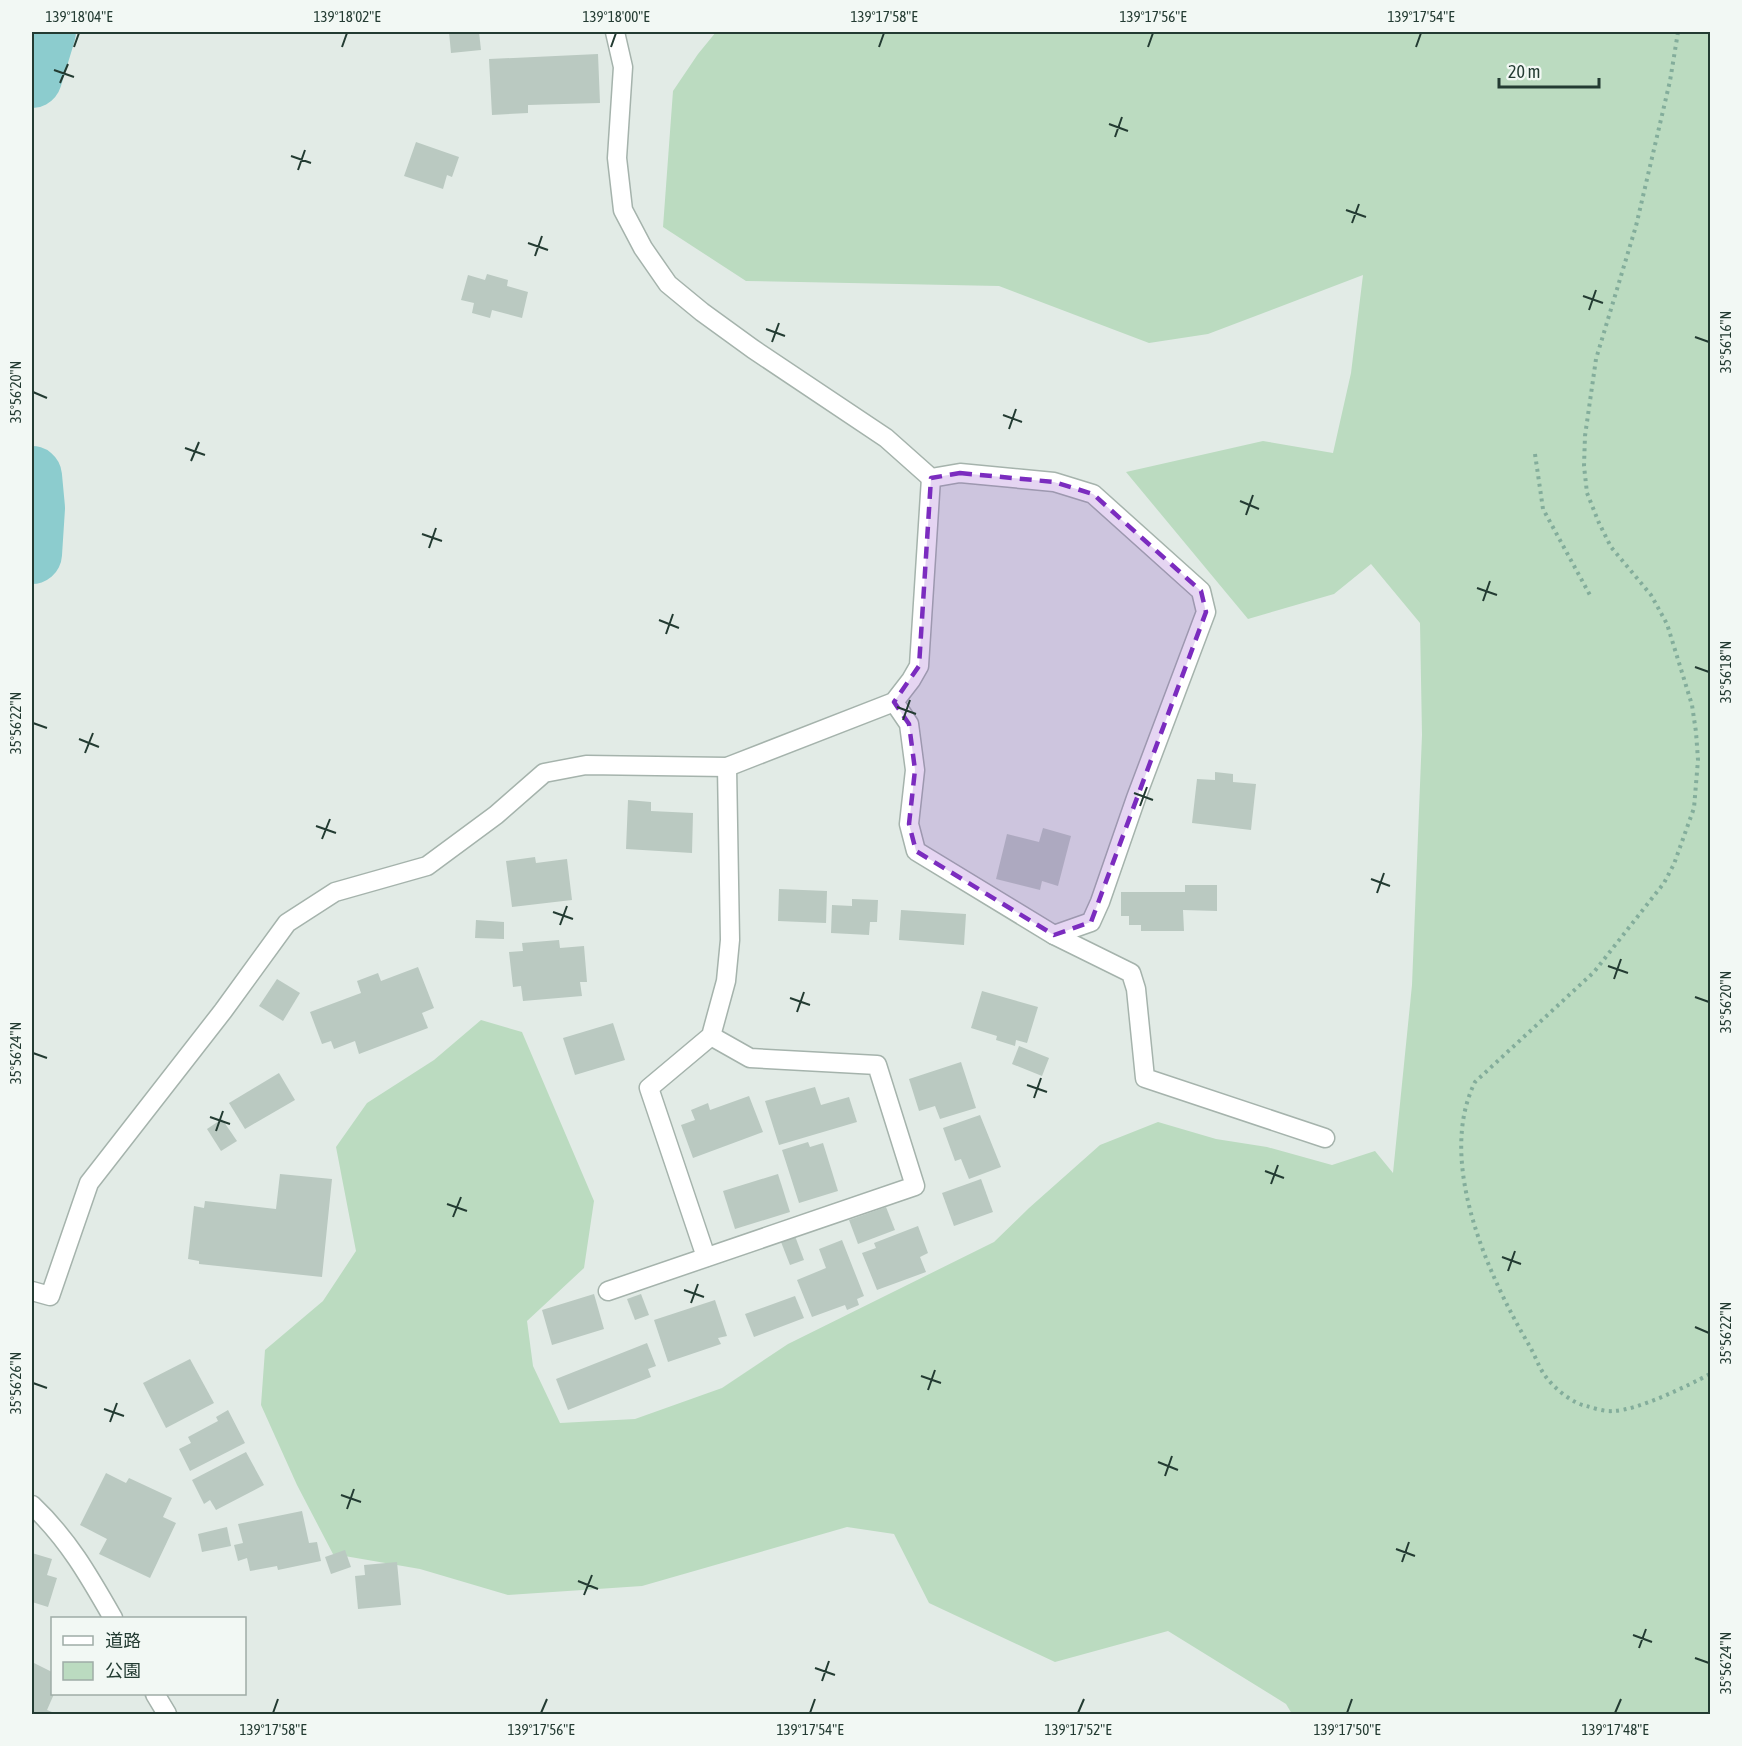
<svg xmlns="http://www.w3.org/2000/svg" width="1742" height="1746" font-family="'Asap Condensed','Noto Sans JP',sans-serif">
<rect width="100%" height="100%" fill="#e2ebe6"/>
<path fill="#bbdbc0" d="M716 32H1710V1714H1292L1286 1704 1168 1631 1055 1662 929 1603 894 1534 847 1527 642 1586 508 1595 420 1569 333 1554 297 1485 261 1405 265 1350 323 1301 356 1251 336 1147 367 1103 434 1060 481 1020 522 1032 594 1201 584 1268 527 1321 533 1366 560 1423 635 1419 722 1388 788 1344 994 1242 1029 1208 1100 1145 1158 1122 1216 1139 1267 1147 1332 1165 1375 1151 1393 1173 1412 985 1422 735 1420 623 1371 564 1334 594 1248 619 1126 472 1263 441 1333 453 1351 373 1363 275 1208 334 1149 343 999 286 746 281 663 227 673 91 698 54Z"/>
<g fill="none" stroke-linecap="round" stroke-linejoin="round">
<g stroke="#8cccce" stroke-width="60">
<path d="M32 78 46 32"/>
<path d="M32 476 35 508 32 554"/>
</g>
</g>
<g fill="#bac9c1">
<path d="M449 32H479L481 50 451 53Z"/>
<path d="M598 54 600 103 528 105V113L492 115 489 59Z"/>
<path d="M416 142 459 157 452 177 447 175 443 189 404 176Z"/>
<path d="M487 274 508 280 507 286 528 292 522 318 492 310 490 318 472 313 474 303 461 300 468 275 485 280Z"/>
<path d="M1215 772 1233 774V782L1256 784 1251 830 1192 823 1197 779 1215 780Z"/>
<path d="M628 800 651 802V811L693 813 692 853 626 849Z"/>
<path d="M1043 828 1071 836 1058 886 1042 881 1040 890 996 879 1007 834 1039 842Z"/>
<path d="M535 857 536 863 567 859 572 900 512 907 506 861Z"/>
<path d="M1185 885H1217V911L1183 910 1184 931H1141V925H1129V916H1121V892H1185Z"/>
<path d="M779 889 827 891 826 923 778 921Z"/>
<path d="M852 899 878 900 877 922H870L869 935 831 933 832 905 852 906Z"/>
<path d="M901 910 966 914 964 945 899 940Z"/>
<path d="M476 920 504 922V939L475 938Z"/>
<path d="M559 940 560 948 584 946 587 982H580L582 996 523 1001 521 986 513 987 509 952 523 951 522 943Z"/>
<path d="M418 967 434 1008 422 1013 428 1028 359 1054 355 1041 334 1049 331 1041 322 1044 310 1012 361 993 357 981 378 973 381 981Z"/>
<path d="M277 979 300 993 283 1021 259 1006Z"/>
<path d="M982 991 1038 1007 1027 1043 1016 1040 1015 1046 996 1040 997 1036 971 1028Z"/>
<path d="M613 1023 625 1060 575 1075 563 1038Z"/>
<path d="M1019 1046 1049 1058 1042 1076 1012 1064Z"/>
<path d="M961 1062 976 1108 940 1119 935 1106 919 1111 909 1079Z"/>
<path d="M279 1073 295 1100 245 1129 229 1103Z"/>
<path d="M815 1087 821 1105 849 1097 857 1122 779 1145 765 1101Z"/>
<path d="M749 1096 763 1132 693 1158 681 1125 695 1120 691 1110 708 1103 710 1110Z"/>
<path d="M980 1115 1001 1167 969 1179 961 1159 955 1161 943 1128Z"/>
<path d="M222 1119 237 1141 221 1151 207 1129Z"/>
<path d="M808 1142 810 1147 823 1143 838 1191 799 1203 782 1150Z"/>
<path d="M280 1174 332 1179 322 1277 199 1264V1261L188 1259 194 1206 204 1208 205 1201 276 1209Z"/>
<path d="M778 1174 790 1212 735 1229 723 1191Z"/>
<path d="M981 1179 993 1212 954 1226 942 1193Z"/>
<path d="M886 1207 895 1230 858 1244 849 1220Z"/>
<path d="M918 1226 928 1253 920 1257 926 1272 877 1290 862 1253 876 1248 874 1243Z"/>
<path d="M795 1236 804 1260 790 1265 781 1242Z"/>
<path d="M842 1240 864 1296 857 1299 859 1305 847 1310 845 1305 812 1317 797 1280 826 1268 819 1249Z"/>
<path d="M594 1294 604 1329 552 1345 542 1310Z"/>
<path d="M641 1294 649 1315 635 1320 627 1299Z"/>
<path d="M795 1296 804 1318 754 1337 745 1314Z"/>
<path d="M715 1300 727 1336 718 1338 721 1344 668 1362 654 1320Z"/>
<path d="M647 1343 656 1366 648 1369 651 1377 568 1410 556 1379Z"/>
<path d="M190 1359 214 1403 166 1428 143 1383Z"/>
<path d="M228 1410 245 1443 190 1471 179 1449 191 1443 188 1437 218 1421 216 1417Z"/>
<path d="M246 1452 264 1485 216 1510 210 1500 204 1504 192 1480Z"/>
<path d="M106 1473 126 1483 129 1478 172 1498 163 1517 176 1523 150 1578 99 1554 107 1539 80 1525Z"/>
<path d="M302 1511 309 1543 317 1542 321 1561 278 1570 277 1566 250 1571 247 1558 238 1561 234 1545 243 1543 238 1524Z"/>
<path d="M227 1527 231 1546 202 1552 198 1534Z"/>
<path d="M345 1550 351 1567 331 1574 325 1557Z"/>
<path d="M32 1553 52 1559 47 1575 57 1578 48 1607 32 1602Z"/>
<path d="M397 1562 401 1605 358 1609 355 1576 365 1575 364 1565Z"/>
<path d="M32 1662 52 1672V1694H54L47 1710 52 1712 51 1714H32Z"/>
</g>
<g fill="none" stroke-linecap="round" stroke-linejoin="round">
<defs>
<g id="minor">
<path d="M615 32 623 67 617 158 623 210 643 248 668 284 702 312 753 349 886 438 931 478 960 473 1054 482 1093 494 1201 591 1206 612 1136 798 1100 902 1091 922 1054 935"/>
<path d="M894 702 909 724 915 770 909 824 916 851 1054 935 1131 973 1136 989 1145 1078 1325 1138"/>
<path d="M706 1257 649 1088 711 1036 726 981 730 940 727 767"/>
<path d="M32 1291 50 1296 89 1183 223 1011 287 923 335 892 427 866 496 815 544 773 586 765 727 767 894 702 911 680 919 666 931 478"/>
<path d="M608 1291 915 1186 877 1065 750 1058 711 1036"/>
<path d="M32 1505C68 1539 89 1576 113 1618"/>
<path d="M155 1694 167 1714"/>
</g>
</defs>
<use href="#minor" stroke="#a5b3ac" stroke-width="21"/>
<g stroke="#83ad9b" stroke-width="4" stroke-dasharray="3 4.5" stroke-linecap="butt">
<path d="M1678 32 1670 81 1636 226 1596 359 1585 436 1584 466 1587 493 1599 523 1611 547 1651 595 1667 624 1680 666 1692 705 1696 732 1698 760 1694 808 1674 864 1664 883 1594 972 1475 1082C1436 1161 1488 1275 1529 1345 1535 1355 1539 1368 1546 1377 1554 1388 1572 1403 1586 1406 1594 1408 1605 1412 1613 1411 1639 1410 1687 1386 1710 1374"/>
<path d="M1535 454 1543 509 1591 597"/>
</g>
<use href="#minor" stroke="#fff" stroke-width="18"/>
</g>
<path fill="#7b2cbf" fill-opacity="0.2" stroke="#7b2cbf" stroke-width="4.5" stroke-dasharray="12 8" stroke-linejoin="round" d="M960 473 1054 482 1093 494 1201 591 1206 612 1091 922 1054 935 916 851 909 824 915 770 909 724 894 702 919 666 931 478Z"/>
<path fill="none" stroke="#233b32" stroke-width="2" d="M74 47 79 33M342 47 347 33M611 47 616 33M879 47 884 33M1148 47 1153 33M1416 47 1421 33M54 70 74 77M60 83 68 64M1109 124 1128 131M1115 137 1122 117M291 156 311 163M298 170 305 150M1346 210 1366 217M1352 223 1359 204M528 243 548 250M535 256 542 236M1583 296 1603 303M1589 310 1596 290M766 329 785 336M1695 337 1709 342M772 342 779 323M33 392 47 398M1003 415 1022 422M1009 429 1016 409M185 448 205 455M191 461 199 442M1240 501 1259 509M1246 515 1253 495M422 534 442 541M429 548 436 528M1477 588 1497 595M1483 601 1490 581M659 620 679 628M666 634 673 614M1695 667 1709 672M897 707 916 714M903 720 910 700M33 723 47 728M79 739 99 747M85 753 93 733M1134 793 1153 800M1140 806 1147 787M316 826 336 833M322 839 330 819M1371 879 1390 886M1377 893 1384 873M553 912 573 919M560 925 567 906M1608 966 1628 973M1614 979 1621 959M1695 997 1709 1002M790 998 810 1005M797 1012 804 992M33 1053 47 1058M1027 1085 1047 1092M1034 1098 1041 1078M210 1117 230 1124M216 1131 223 1111M1265 1171 1284 1178M1271 1184 1278 1165M447 1204 467 1211M453 1217 461 1197M1502 1257 1521 1264M1508 1271 1515 1251M684 1290 704 1297M691 1303 698 1284M1695 1327 1709 1333M921 1376 941 1383M33 1383 47 1388M928 1390 935 1370M104 1409 124 1416M110 1422 117 1403M1158 1462 1178 1470M1165 1476 1172 1456M341 1495 361 1502M347 1509 354 1489M1396 1549 1415 1556M1402 1562 1409 1542M578 1581 598 1589M584 1595 592 1575M1633 1635 1652 1642M1639 1648 1646 1629M1695 1658 1709 1663M815 1668 835 1675M822 1681 829 1661M273 1713 278 1699M541 1713 547 1699M810 1713 815 1699M1078 1713 1084 1699M1347 1713 1352 1699M1615 1713 1621 1699"/>
<rect width="1742" height="1746" fill="none" stroke="#f2f8f4" stroke-width="66"/>
<rect x="51" y="1617" width="195" height="78" fill="#f2f8f4" stroke="#9faca6" stroke-width="1.5"/>
<rect x="63" y="1636" width="30" height="9" fill="#ffffff" stroke="#9faca6" stroke-width="1.5"/>
<text x="105" y="1647" font-size="18" fill="#233b32">道路</text>
<rect x="63" y="1662" width="30" height="18" fill="#bbdbc0" stroke="#9faca6" stroke-width="1.5"/>
<text x="105" y="1677" font-size="18" fill="#233b32">公園</text>
<path d="M1499 78v9h100v-9" fill="none" stroke="#233b32" stroke-width="3"/>
<text x="1508" y="78" font-size="18" fill="#233b32" stroke="#f2f8f4" stroke-width="4.5" paint-order="stroke">20 m</text>
<rect x="33" y="33" width="1676" height="1680" fill="none" stroke="#233b32" stroke-width="2"/>
<g font-size="15" text-anchor="middle" fill="#233b32">
<text x="79" y="22">139°18'04"E</text>
<text x="347" y="22">139°18'02"E</text>
<text x="616" y="22">139°18'00"E</text>
<text x="884" y="22">139°17'58"E</text>
<text x="1153" y="22">139°17'56"E</text>
<text x="1421" y="22">139°17'54"E</text>
<text transform="translate(1726 342) rotate(-90)" y="5">35°56'16"N</text>
<text transform="translate(16 392) rotate(-90)" y="5">35°56'20"N</text>
<text transform="translate(1726 672) rotate(-90)" y="5">35°56'18"N</text>
<text transform="translate(16 723) rotate(-90)" y="5">35°56'22"N</text>
<text transform="translate(1726 1002) rotate(-90)" y="5">35°56'20"N</text>
<text transform="translate(16 1053) rotate(-90)" y="5">35°56'24"N</text>
<text transform="translate(1726 1333) rotate(-90)" y="5">35°56'22"N</text>
<text transform="translate(16 1383) rotate(-90)" y="5">35°56'26"N</text>
<text transform="translate(1726 1663) rotate(-90)" y="5">35°56'24"N</text>
<text x="273" y="1735">139°17'58"E</text>
<text x="541" y="1735">139°17'56"E</text>
<text x="810" y="1735">139°17'54"E</text>
<text x="1078" y="1735">139°17'52"E</text>
<text x="1347" y="1735">139°17'50"E</text>
<text x="1615" y="1735">139°17'48"E</text>
</g>
</svg>
